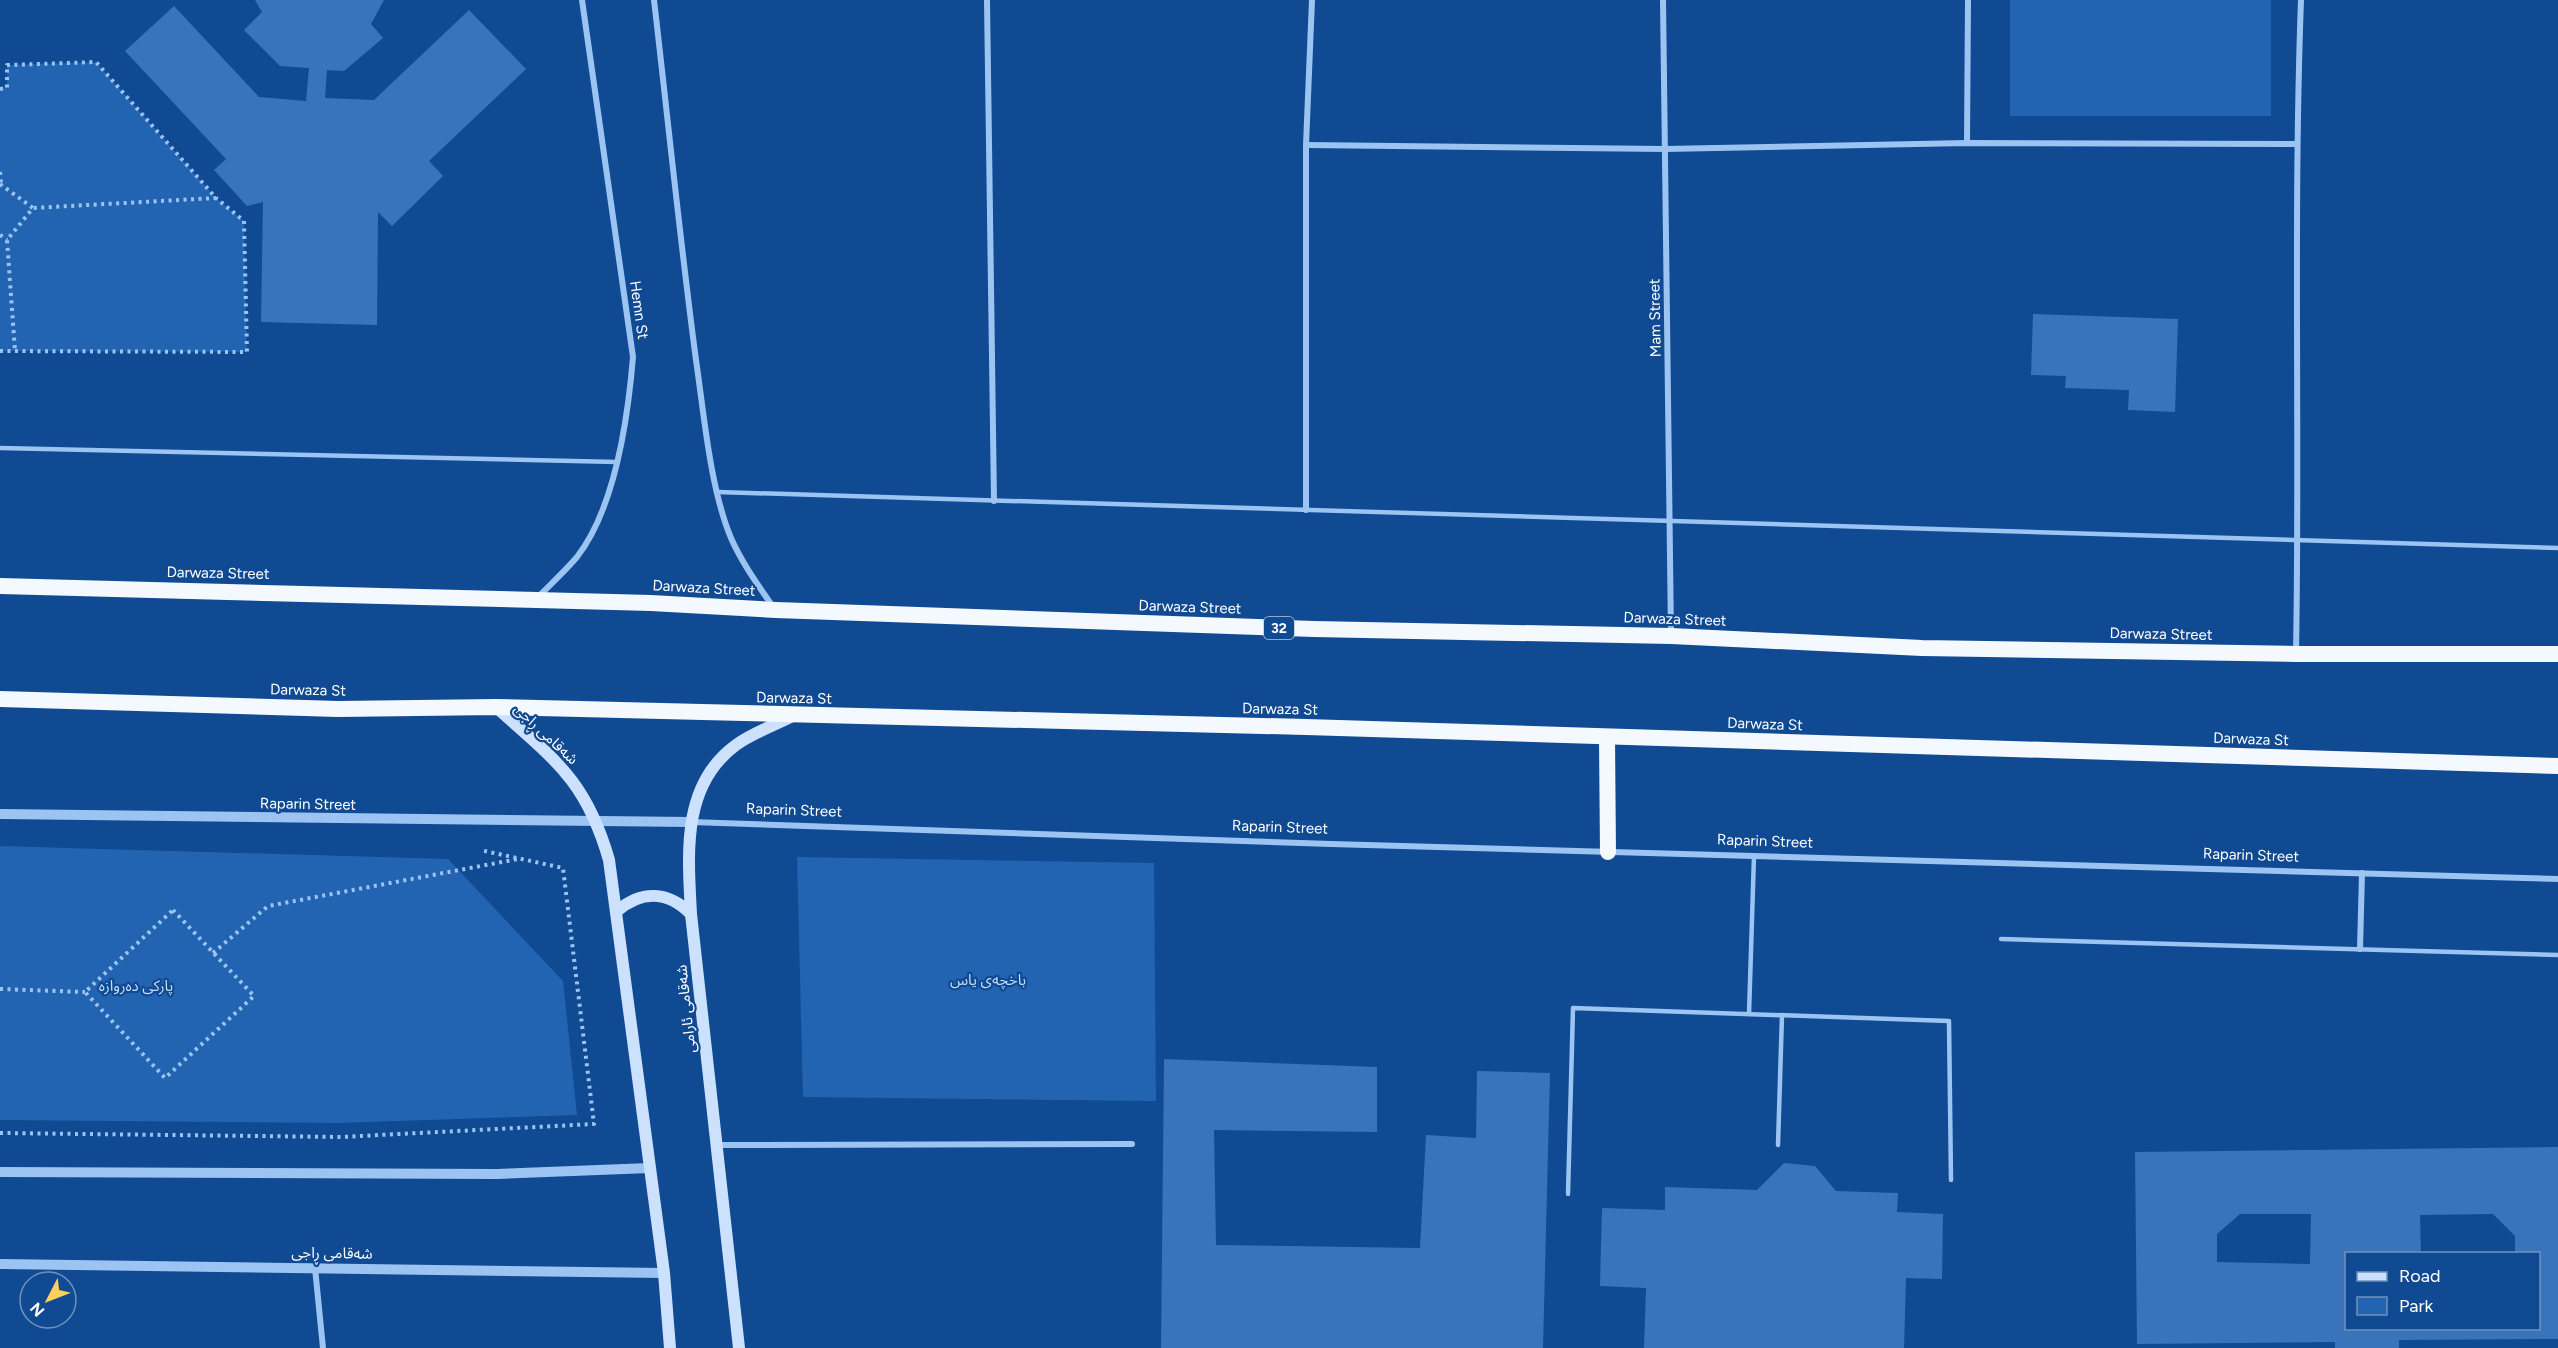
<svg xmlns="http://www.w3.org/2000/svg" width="2558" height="1348" font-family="Figtree,'Noto Sans Arabic',sans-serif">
<rect width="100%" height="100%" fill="#104a92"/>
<g fill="#2264b2">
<rect x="2010" y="0" width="261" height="116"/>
<path d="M96 62 216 198 244 221 247 352 0 351V88L7 87V65Z"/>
<path d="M0 846 448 859 563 981 577 1115 337 1123 0 1120Z"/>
<path d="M797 857 1154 863 1156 1101 803 1097Z"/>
</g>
<g fill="#3974bb" fill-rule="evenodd">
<path d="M255 0H384L371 24 383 38 344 71 327 70 325 98 374 100 469 10 526 69 429 161 443 176 392 226 378 212 377 325 261 322 263 202 247 206 214 170 226 159 125 51 174 6 259 97 306 101 309 68 280 66 244 30 262 12Z"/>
<path d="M2033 314 2178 319 2175 412 2128 410 2129 390 2065 388 2066 376 2031 375Z"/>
<path d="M1164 1059 1377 1067V1132L1214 1130 1216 1245 1420 1248 1426 1135 1476 1138 1477 1071 1550 1073 1543 1348H1161Z"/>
<path d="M2558 1147V1339L2399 1340V1348H2335V1342L2137 1344 2135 1152ZM2240 1214H2311L2310 1264 2217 1262V1234ZM2493 1214 2515 1236V1254H2538V1328H2346V1254H2421L2420 1215Z"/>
<path d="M1784 1163 1815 1166 1836 1191 1898 1193 1897 1212 1943 1214 1942 1279 1906 1278 1904 1348H1644L1646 1288 1600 1286 1602 1208 1665 1210V1187L1757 1190Z"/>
</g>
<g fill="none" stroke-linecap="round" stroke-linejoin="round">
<g stroke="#9cc4f3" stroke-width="4" stroke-dasharray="3 4.5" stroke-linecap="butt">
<path d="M0 89 7 88V65L96 62 216 198 33 208"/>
<path d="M0 172 1 183"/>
<path d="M0 184 33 208 7 240 15 351"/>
<path d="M0 235 7 240"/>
<path d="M0 351 247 352 244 221 216 198"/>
<path d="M173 910 254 996 165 1078 85 992Z"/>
<path d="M213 953 268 906 518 859"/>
<path d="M0 989 85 992"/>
<path d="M0 1133 341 1137 594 1124 563 868 480 850"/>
</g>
<g stroke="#9cc4f3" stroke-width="4.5">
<path d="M0 448 617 462"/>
<path d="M718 492 2558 548"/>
<path d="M2001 939 2558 955"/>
<path d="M1749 1014 1754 856"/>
<path d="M1778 1145 1782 1015"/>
<path d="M1568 1194 1573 1008 1949 1021 1951 1180"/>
</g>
<g stroke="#9cc4f3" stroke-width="6">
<path d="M654 0C668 120 680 240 696 360 704 414 710 488 731 538 742 563 758 585 773 607"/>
<path d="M987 0 994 501"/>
<path d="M1663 0 1671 636"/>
<path d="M1967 143 1968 0"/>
<path d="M1306 145 1665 149 1967 143 2295 144"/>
<path d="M1306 510V145L1312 0"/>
<path d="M538 597C551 584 565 571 577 557 615 508 628 417 633 357L582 0"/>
<path d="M2296 653C2300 435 2293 218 2301 0"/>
<path d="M691 822 1331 844 2558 879"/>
<path d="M2360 949 2362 873"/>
<path d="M716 1145 1132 1144"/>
<path d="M315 1268 323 1348"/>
</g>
<g stroke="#9cc4f3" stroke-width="10">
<path d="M0 814 690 822"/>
<path d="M0 1172 497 1174 650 1168"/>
<path d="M0 1264 664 1273"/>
</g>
<g stroke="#cce1fd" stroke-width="12">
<path d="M496 707C555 760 586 780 609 860L664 1273 670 1348"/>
<path d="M617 911C642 890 668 891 691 914"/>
<path d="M739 1348 691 914C688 854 681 785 736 745 752 733 775 725 793 716"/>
</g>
<g stroke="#f4f8ff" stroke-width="16">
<path d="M0 586 651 603 776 610 1314 629 1671 636 1922 648 2296 654H2558"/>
<path d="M0 699 338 709 496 707 1306 727 2558 766"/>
<path d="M1607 738 1608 852"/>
</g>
</g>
<g text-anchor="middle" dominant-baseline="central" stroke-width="4.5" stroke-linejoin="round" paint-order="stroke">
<rect fill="#104a92" stroke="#b7c9de" stroke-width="1.5" x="1264" y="617" width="30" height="22" rx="4.5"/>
<g font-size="14" font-weight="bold" fill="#fff">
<text x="1279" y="628">32</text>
</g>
<g font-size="15" fill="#fff" stroke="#104a92">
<text transform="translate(639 310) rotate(82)">Hemn St</text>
<text transform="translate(1655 318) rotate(-91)">Mam Street</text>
<text transform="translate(218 573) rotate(1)">Darwaza Street</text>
<text transform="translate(704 588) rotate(3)">Darwaza Street</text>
<text transform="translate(1190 607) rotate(2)">Darwaza Street</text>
<text transform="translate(1675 619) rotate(2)">Darwaza Street</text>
<text transform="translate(2161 634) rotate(1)">Darwaza Street</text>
<text transform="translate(308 690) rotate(1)">Darwaza St</text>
<text transform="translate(794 698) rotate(1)">Darwaza St</text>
<text transform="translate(1280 709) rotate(1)">Darwaza St</text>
<text transform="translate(1765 724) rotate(2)">Darwaza St</text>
<text transform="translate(546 734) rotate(43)">شەقامی ڕاجی</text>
<text transform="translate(2251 739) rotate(2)">Darwaza St</text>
<text transform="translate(308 804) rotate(1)">Raparin Street</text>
<text transform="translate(794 810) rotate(2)">Raparin Street</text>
<text transform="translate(1280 827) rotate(2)">Raparin Street</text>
<text transform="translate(1765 841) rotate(2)">Raparin Street</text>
<text transform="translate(2251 855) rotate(2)">Raparin Street</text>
<text transform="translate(686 1009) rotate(-96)">شەقامی ئارامی</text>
<text transform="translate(332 1253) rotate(1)">شەقامی ڕاجی</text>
</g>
<g font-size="15" fill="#c4defe" stroke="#104a92">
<text x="988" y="980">باخچەی یاس</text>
<text x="136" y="986">پارکی دەروازە</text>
</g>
</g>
<rect x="2345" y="1252" width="195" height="78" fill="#104a92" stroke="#7092be" stroke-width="1.5"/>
<rect x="2357" y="1272" width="30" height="9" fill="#cce1fd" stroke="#7092be" stroke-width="1.5"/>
<text x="2399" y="1282" font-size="18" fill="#ffffff">Road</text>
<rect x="2357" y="1297" width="30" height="18" fill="#2264b2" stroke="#7092be" stroke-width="1.5"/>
<text x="2399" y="1312" font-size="18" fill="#ffffff">Park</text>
<g transform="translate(48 1300) rotate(228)"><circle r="28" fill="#104a92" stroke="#7092be" stroke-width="1.5"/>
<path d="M0-4.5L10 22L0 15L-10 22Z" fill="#ffd05e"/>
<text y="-9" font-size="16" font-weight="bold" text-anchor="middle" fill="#ffffff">N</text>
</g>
</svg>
